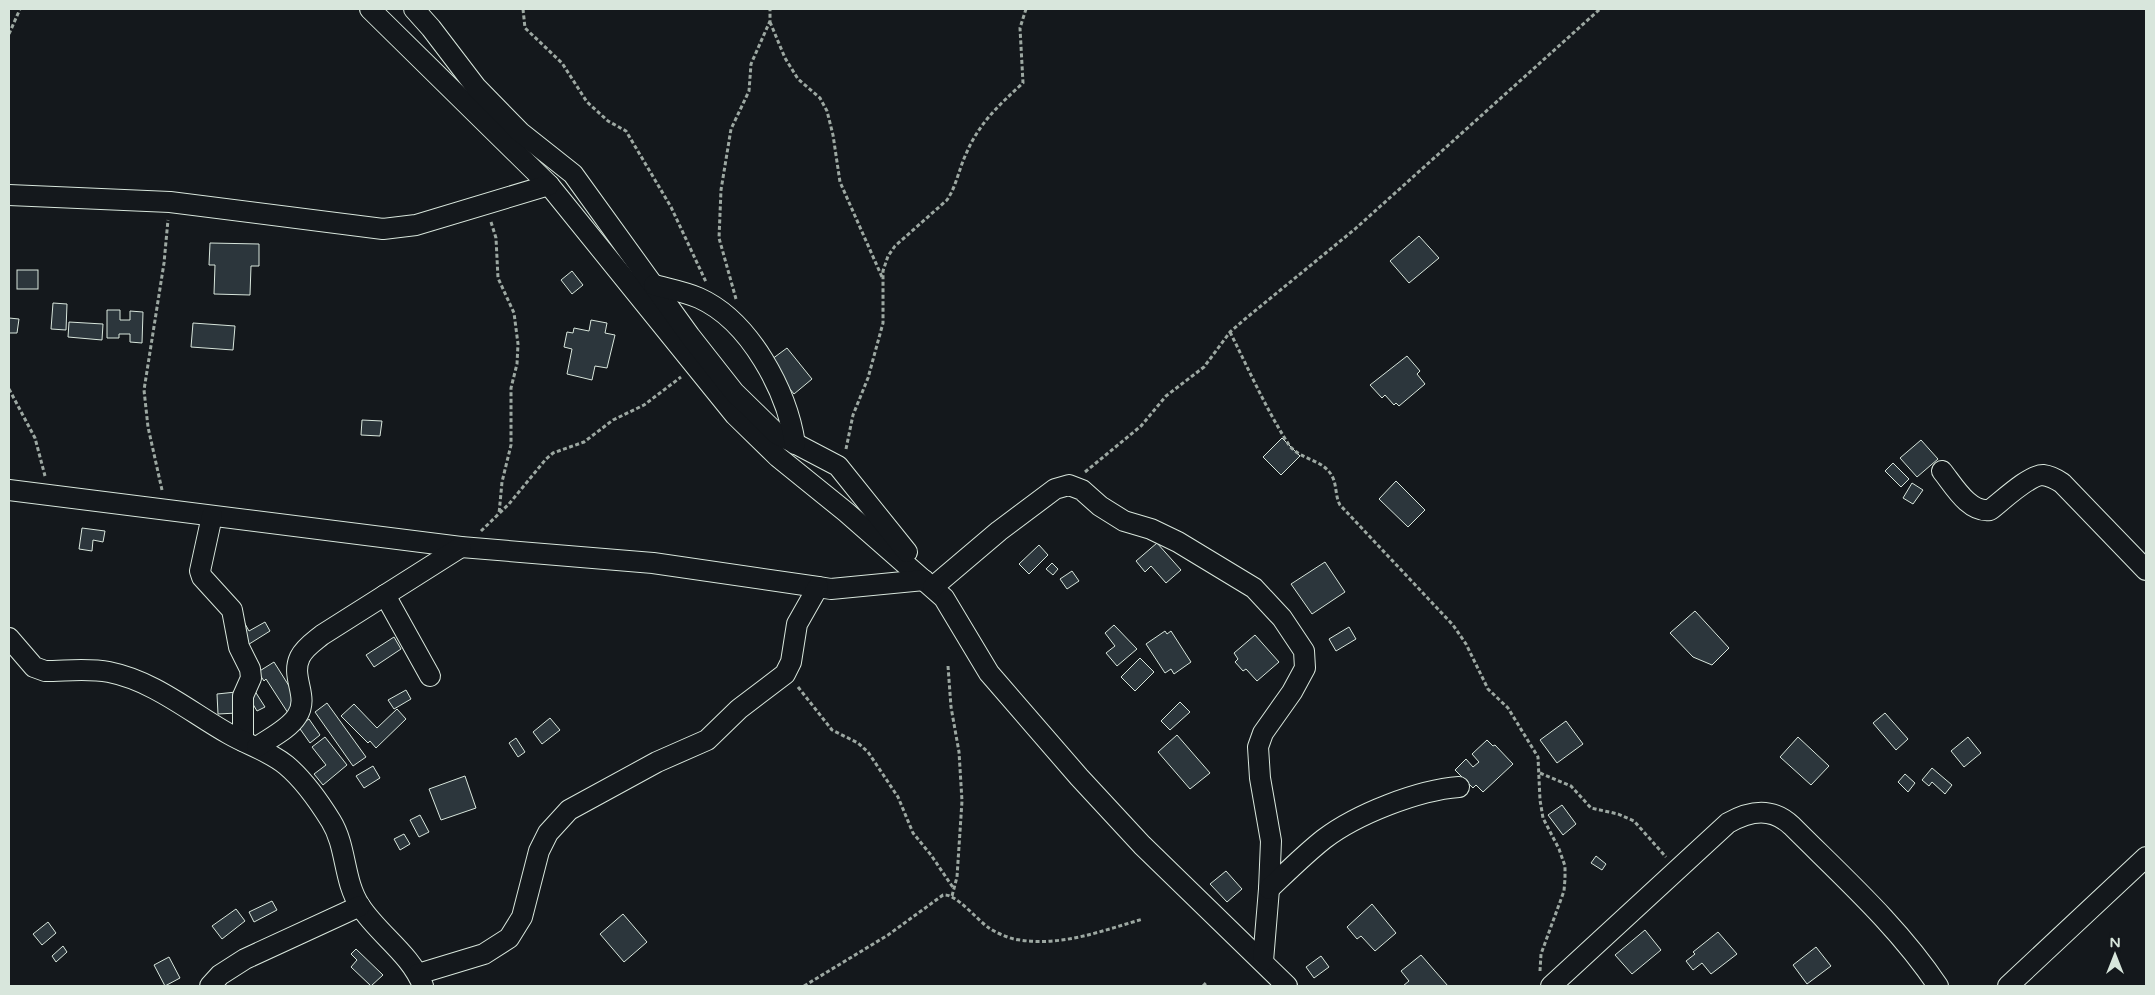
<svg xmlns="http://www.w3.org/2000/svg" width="2155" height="995" font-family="'Varela Round',sans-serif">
<rect width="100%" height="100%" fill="#14181c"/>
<g fill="#2c363c" stroke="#d8e6dc">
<path d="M1419 236 1439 258 1409 283 1390 261Z"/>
<path d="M210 243 259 244V266H251L250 295 214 294 215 265H209Z"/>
<rect x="17" y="270" width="21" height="19"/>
<path d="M572 271 583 285 572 294 561 280Z"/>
<path d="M53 303 67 304 66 330 51 329Z"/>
<path d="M107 310H120V320H130V311L143 312 142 343 130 342V334H119V338H107Z"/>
<path d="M9 318 19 319 17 333H9Z"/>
<path d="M591 320 607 323 605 333 615 335 607 368 595 366 592 380 567 374 572 349 564 347 567 332 573 333 574 328 589 331Z"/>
<path d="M69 322 103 324 102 340 68 337Z"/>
<path d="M193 323 235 326 233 350 191 347Z"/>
<path d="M787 348 812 379 794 394 768 362Z"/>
<path d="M1407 356 1420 371 1417 374 1425 384 1399 406 1396 403 1394 405 1385 395 1382 398 1370 385Z"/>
<path d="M362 420 382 421 380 436 361 435Z"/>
<path d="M1282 438 1300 456 1281 475 1263 457Z"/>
<path d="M1921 440 1938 459 1917 477 1900 458Z"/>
<path d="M1893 463 1909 479 1901 487 1885 471Z"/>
<path d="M1396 481 1425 510 1408 527 1379 499Z"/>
<path d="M1912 483 1923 490 1913 504 1903 498Z"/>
<path d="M82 528 105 531 103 542 93 540 92 551 79 549Z"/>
<path d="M1157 543 1181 570 1166 583 1151 566 1145 572 1136 561Z"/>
<path d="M1039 545 1048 555 1029 574 1019 564Z"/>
<path d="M1325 562 1345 592 1312 614 1291 584Z"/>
<path d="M1052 563 1058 569 1053 575 1046 569Z"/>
<path d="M1072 571 1079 581 1067 589 1060 579Z"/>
<path d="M1695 611 1729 648 1712 665 1693 657 1670 633Z"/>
<path d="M244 622 249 631 265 622 270 631 246 646Z"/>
<path d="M1114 625 1137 649 1117 666 1106 653 1115 646 1105 633Z"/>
<path d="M1349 627 1356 639 1336 651 1329 639Z"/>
<path d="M1165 631 1167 634 1171 631 1191 662 1174 674 1171 669 1165 673 1146 644Z"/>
<path d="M1255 635 1279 662 1257 681 1246 669 1243 671 1235 662 1238 659 1234 653Z"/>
<path d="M394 637 401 649 374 667 366 655Z"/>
<path d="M1140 658 1154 672 1135 691 1121 677Z"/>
<path d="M274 662 301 705 288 713 266 679 264 681 258 672Z"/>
<path d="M251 685 265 707 257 711 244 689Z"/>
<path d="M406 690 411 699 394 709 388 700Z"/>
<path d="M236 692 237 713 218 714 217 694Z"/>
<path d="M1180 702 1190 712 1170 730 1161 721Z"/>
<path d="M327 703 366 757 353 766 315 712Z"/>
<path d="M354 704 377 728 397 709 406 719 376 748 370 741 368 743 341 716Z"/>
<path d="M1885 713 1908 739 1896 750 1873 723Z"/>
<path d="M550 718 560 730 542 744 533 732Z"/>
<path d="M309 719 320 735 310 743 298 726Z"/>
<path d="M1566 721 1583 744 1557 763 1540 740Z"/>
<path d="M1177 735 1210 773 1190 789 1158 752Z"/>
<path d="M325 737 347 765 323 785 314 774 326 765 312 747Z"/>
<path d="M1798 737 1829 766 1811 785 1780 757Z"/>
<path d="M1968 737 1981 753 1964 767 1951 751Z"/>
<path d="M516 738 525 752 518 757 509 743Z"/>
<path d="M1487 740 1493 746 1495 745 1513 764 1483 792 1476 785 1473 788 1455 770 1466 759 1473 767 1479 762 1472 754Z"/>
<path d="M373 766 380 778 364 788 356 776Z"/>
<path d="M1932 768 1952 785 1945 794 1932 782 1929 786 1922 780Z"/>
<path d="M1905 774 1915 783 1908 792 1898 782Z"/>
<path d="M465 776 476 808 441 820 429 789Z"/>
<path d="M1562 805 1576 824 1563 835 1548 815Z"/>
<path d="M420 815 429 832 419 837 410 820Z"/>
<path d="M404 834 410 844 400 850 394 839Z"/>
<path d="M1596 856 1606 864 1602 870 1591 863Z"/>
<path d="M1226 871 1242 889 1227 902 1210 884Z"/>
<path d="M272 901 277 910 254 922 249 912Z"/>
<path d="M1372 904 1396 933 1375 951 1361 936 1357 939 1347 927Z"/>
<path d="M236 909 245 921 222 939 212 926Z"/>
<path d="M623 914 647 942 624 962 600 934Z"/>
<path d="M48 922 56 933 42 945 33 934Z"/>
<path d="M1645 930 1661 950 1632 974 1615 955Z"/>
<path d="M1718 932 1737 954 1711 974 1702 963 1693 970 1686 961 1695 954 1693 952Z"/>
<path d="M63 946 67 952 56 962 52 956Z"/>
<path d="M1816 947 1831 966 1807 984 1793 965Z"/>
<path d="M356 949 383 975 371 986 351 967 357 960 351 954Z"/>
<path d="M1421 955 1448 986H1403L1409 981 1401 971Z"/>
<path d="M1321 956 1329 967 1314 978 1306 967Z"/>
<path d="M169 957 180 978 165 986 154 965Z"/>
</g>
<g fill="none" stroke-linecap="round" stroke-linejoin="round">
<defs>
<g id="minor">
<path d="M370 9 549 185 735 415 778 457 846 512 944 598 989 673 1079 777 1142 845 1287 986"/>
<path d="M414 9 431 28 476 87 520 132 573 174 690 336 734 392 777 434 838 466 907 552"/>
<path d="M9 195 170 202 383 229 416 225 549 185"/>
<path d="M654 285C669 289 685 292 699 298 750 321 787 391 795 444"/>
<path d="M1942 471C1954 486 1969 513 1990 510 2002 501 2029 475 2043 475 2051 476 2056 479 2062 483L2146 570"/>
<path d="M9 490 461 547 653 563 818 587 831 589 924 580"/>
<path d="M212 516 200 571 202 577 232 610 239 647 250 669 251 678 243 696V741"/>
<path d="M933 587 999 531 1055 489 1069 485 1082 490 1100 506 1124 521 1151 529 1178 542 1254 588 1282 618 1304 651 1305 668 1292 692 1263 733 1258 747 1260 778 1271 841 1269 889 1263 961"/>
<path d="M385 595 430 676"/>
<path d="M9 638 34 667 45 671C66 671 88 668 109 672 154 681 190 712 229 734 248 745 269 751 286 765 304 780 318 800 331 821 347 847 343 880 360 906 379 935 410 953 423 986"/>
<path d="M257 747C270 738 289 729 297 716 310 696 290 678 300 657 305 647 315 641 322 635L461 547"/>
<path d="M1269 889C1287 872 1305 854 1324 839 1357 814 1418 790 1459 787"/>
<path d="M418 974 484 954 509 938 522 917 539 851 548 833 569 810 657 762 707 740 739 709 785 674 791 662 797 624 818 587"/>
<path d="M210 986 220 975 245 959 360 906"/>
<path d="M1551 986 1728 823C1751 810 1772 807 1792 826 1843 877 1898 926 1938 986"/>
<path d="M2008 986 2146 857"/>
</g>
</defs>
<use href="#minor" stroke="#d8e6dc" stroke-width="22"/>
<g stroke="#9da8a2" stroke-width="3" stroke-dasharray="4 2.5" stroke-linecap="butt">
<path d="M523 9 525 28 562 63 587 102 608 121 626 131 671 207 706 282"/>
<path d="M770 22 785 58 798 79 820 98 827 111 833 135 840 182 882 277"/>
<path d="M9 34 20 9"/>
<path d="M491 222 496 238 498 278 514 313 518 344 517 364 511 388V445L502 482 499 514"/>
<path d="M736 299 719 238 721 190 731 129 749 91 751 64 770 21V9"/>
<path d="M1230 332C1249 370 1266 409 1289 445 1300 460 1323 459 1332 476 1337 485 1335 496 1340 505L1453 625 1466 644 1488 689 1508 708 1538 757 1540 800 1543 818 1559 849 1565 866V879L1564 891 1541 954 1540 971"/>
<path d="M9 389 35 438 45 476"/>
<path d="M846 449 853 415 868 378 883 323V271L888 256 895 246 947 200C956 187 959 169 966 154 979 123 999 105 1023 83L1020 28 1026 9"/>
<path d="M1085 472 1141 426 1166 396 1204 367 1230 332 1245 319 1355 229 1600 9"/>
<path d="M162 490 148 427 144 390 164 263 168 220"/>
<path d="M481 531 509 504 546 459 553 453 584 442 613 420 644 405 681 377"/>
<path d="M948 666 951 707 959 752 962 801 957 877 952 896"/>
<path d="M798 687 832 730 858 743 868 752 898 797 913 833 931 855 954 889"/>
<path d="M1540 773 1571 786 1591 808 1618 814 1634 821 1666 857"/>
<path d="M804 986 888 935 943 895C956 893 977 920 989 928 995 932 1006 937 1014 939 1059 948 1101 931 1143 919"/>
<path d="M1203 986 1207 982"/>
</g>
<use href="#minor" stroke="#14181c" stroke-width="20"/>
</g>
<rect width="2155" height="995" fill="none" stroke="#d8e6dc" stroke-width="20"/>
<g transform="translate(2115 955)" stroke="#14181c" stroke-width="4" paint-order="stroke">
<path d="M0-4L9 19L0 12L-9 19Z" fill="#d8e6dc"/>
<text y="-8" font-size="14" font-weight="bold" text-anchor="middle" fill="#d8e6dc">N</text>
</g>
</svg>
